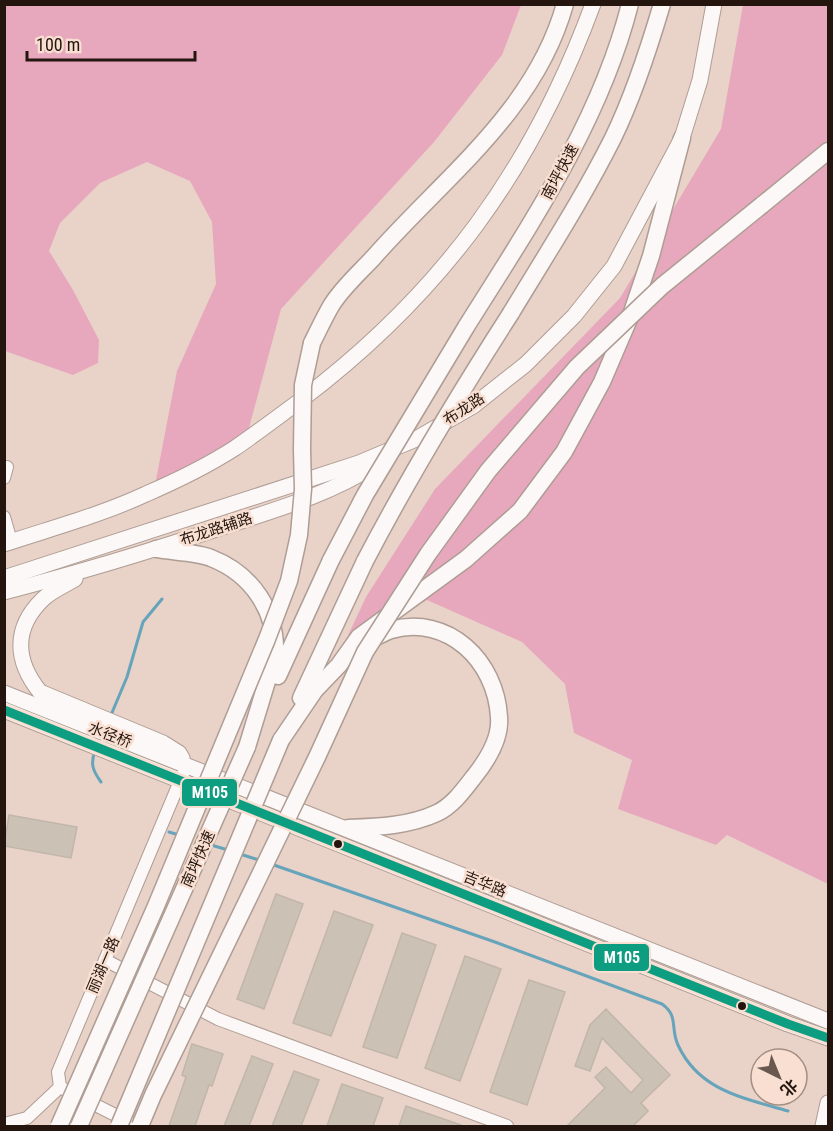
<svg xmlns="http://www.w3.org/2000/svg" width="833" height="1131" font-family="'Roboto Condensed','Noto Sans SC',sans-serif">
<rect width="100%" height="100%" fill="#e9d2c7"/>
<g fill="#e7a8be">
<path d="M5 5H521L502 55 434 142 281 309 246 439 155 485 177 371 216 284 212 222 190 181 147 162 100 183 60 223 49 251 73 290 99 340 98 363 73 375 5 351Z"/>
<path d="M743 5H828V884L727 835 716 845 618 809 632 760 574 733 565 684 522 642 427 600 344 644 366 597 435 489 620 298 721 129Z"/>
</g>
<g fill="none" stroke-linecap="round" stroke-linejoin="round">
<g stroke="#66a4bc" stroke-width="3">
<path d="M111 715 127 677 143 622 162 599"/>
<path d="M95 751C90 764 93 771 101 782"/>
<path d="M169 832 179 835"/>
<path d="M211 845 228 850"/>
<path d="M240 854 259 860"/>
<path d="M271 864 495 942 662 1004C679 1016 670 1028 678 1045 699 1091 744 1098 788 1111"/>
</g>
</g>
<g fill="#ccc1b5" stroke="#c0b6a9" stroke-width="1.5">
<path d="M9 815 77 827 71 858 4 846Z"/>
<path d="M276 894 303 904 264 1009 237 999Z"/>
<path d="M334 911 373 925 331 1036 293 1023Z"/>
<path d="M402 933 436 945 397 1058 363 1047Z"/>
<path d="M465 956 501 969 460 1081 425 1068Z"/>
<path d="M529 980 565 992 527 1105 490 1092Z"/>
<path d="M606 1009 670 1075 641 1103 648 1111 633 1126H567L605 1088 595 1077 606 1067 631 1093 643 1080 602 1038 590 1071 575 1066 590 1025Z"/>
<path d="M192 1044 223 1054 212 1086 209 1085 195 1126H169L186 1077 182 1075Z"/>
<path d="M252 1056 273 1064 249 1126H224Z"/>
<path d="M294 1071 319 1080 301 1126H272Z"/>
<path d="M342 1084 383 1098 373 1126H327Z"/>
<path d="M406 1106 461 1125V1126H399Z"/>
</g>
<g fill="none" stroke-linecap="round" stroke-linejoin="round">
<defs>
<g id="minor">
<path d="M4 478 7 467"/>
<path d="M4 517 11 541"/>
<path d="M105 960 218 1019 507 1126"/>
<path d="M4 1124 27 1118 60 1087"/>
<path d="M137 1126 60 1087 58 1072 183 774"/>
</g>
<g id="major">
<path d="M4 544C52 528 101 515 146 494 176 481 207 466 235 448 257 433 279 416 301 400 441 294 532 170 593 4"/>
<path d="M4 578 359 463 416 439 473 406 526 364 574 316 614 266 682 138 700 80 714 4"/>
<path d="M75 579C65 585 51 591 43 599 13 628 15 661 40 692L163 743 179 753 182 758"/>
<path d="M4 592C82 572 157 549 232 524 281 508 332 493 375 465"/>
<path d="M4 693 828 1021"/>
<path d="M4 710 788 1024 828 1038"/>
<path d="M823 1126 828 1103"/>
</g>
<g id="highway">
<path d="M762 205 828 151"/>
<path d="M511 313C546 255 583 198 613 138 633 97 649 48 662 4"/>
<path d="M466 327C530 225 600 122 630 4"/>
<path d="M312 343C318 331 324 318 331 306 341 289 359 273 373 258 443 178 535 112 565 4"/>
<path d="M156 549C172 552 197 552 211 558 252 574 277 611 275 655L247 747"/>
<path d="M278 676 331 560"/>
<path d="M301 698 365 561"/>
<path d="M281 740 315 690 339 665 359 637 466 559 520 511 564 452 602 382 632 312 651 256 682 138"/>
<path d="M348 828C378 827 409 826 437 813 452 806 463 791 473 778 486 762 501 739 499 717 496 661 448 614 391 630 384 632 377 637 370 640"/>
</g>
</defs>
<use href="#minor" stroke="#ae9d94" stroke-width="14"/>
<use href="#major" stroke="#ae9d94" stroke-width="17"/>
<use href="#highway" stroke="#ae9d94" stroke-width="19"/>
<use href="#minor" stroke="#fcf8f7" stroke-width="12"/>
<use href="#major" stroke="#fcf8f7" stroke-width="15"/>
<use href="#highway" stroke="#fcf8f7" stroke-width="16"/>
<defs>
<g id="highway-bridge">
<path d="M331 560 365 495 466 327"/>
<path d="M365 561C410 475 459 394 511 313"/>
<path d="M59 1126 156 906 267 639 289 581 299 535 303 489 302 450 303 385 312 343"/>
<path d="M79 1126 247 747"/>
<path d="M119 1126 281 740"/>
<path d="M140 1126 153 1095 317 757 365 652 428 554 488 471 577 367 662 286 762 205"/>
</g>
</defs>
<use href="#highway-bridge" stroke="#ae9d94" stroke-width="19" stroke-linecap="butt"/>
<use href="#highway-bridge" stroke="#fcf8f7" stroke-width="16"/>
<defs>
<path id="bus-1" d="M4 710 788 1024 828 1038"/>
</defs>
<use href="#bus-1" stroke="#f9dfd2" stroke-width="14"/>
<use href="#bus-1" stroke="#0d9d81" stroke-width="9"/>
</g>
<g fill="#24160e" stroke="#f9dfd2" stroke-width="2">
<circle cx="338" cy="844" r="5"/>
<circle cx="742" cy="1006" r="5"/>
</g>
<g text-anchor="middle" dominant-baseline="central" stroke-width="5" stroke-linejoin="round" paint-order="stroke">
<g font-size="15" fill="#24160e" stroke="#f9dfd2">
<text transform="translate(560 172) rotate(-62)">南坪快速</text>
<text transform="translate(464 409) rotate(-33)">布龙路</text>
<text transform="translate(216 529) rotate(-18)">布龙路辅路</text>
<text transform="translate(110 735) rotate(21)">水径桥</text>
<text transform="translate(198 859) rotate(-66)">南坪快速</text>
<text transform="translate(485 884) rotate(22)">吉华路</text>
<text transform="translate(103 965) rotate(-67)">丽湖一路</text>
</g>
</g>
<g stroke="#f9dfd2" stroke-width="2">
<rect x="181" y="778" width="57" height="29" rx="6" fill="#0d9d81"/>
<rect x="593" y="943" width="57" height="29" rx="6" fill="#0d9d81"/>
</g>
<g font-size="16" text-anchor="middle" font-weight="bold" fill="#fff">
<text x="210" y="798">M105</text>
<text x="622" y="963">M105</text>
</g>
<rect width="833" height="1131" fill="none" stroke="#24160e" stroke-width="12"/>
<g transform="translate(779 1077) rotate(137)"><circle r="28" fill="#f9dfd2" stroke="#a48f84" stroke-width="1.5"/>
<path d="M0-4.5L10 22L0 15L-10 22Z" fill="#69584f"/>
<text y="-9" font-size="16" font-weight="bold" text-anchor="middle" fill="#24160e">北</text>
</g>
<path d="M27 51v9h168v-9" fill="none" stroke="#24160e" stroke-width="3"/>
<text x="36" y="51" font-size="18" fill="#24160e" stroke="#f9dfd2" stroke-width="4.5" paint-order="stroke">100 m</text>
</svg>
